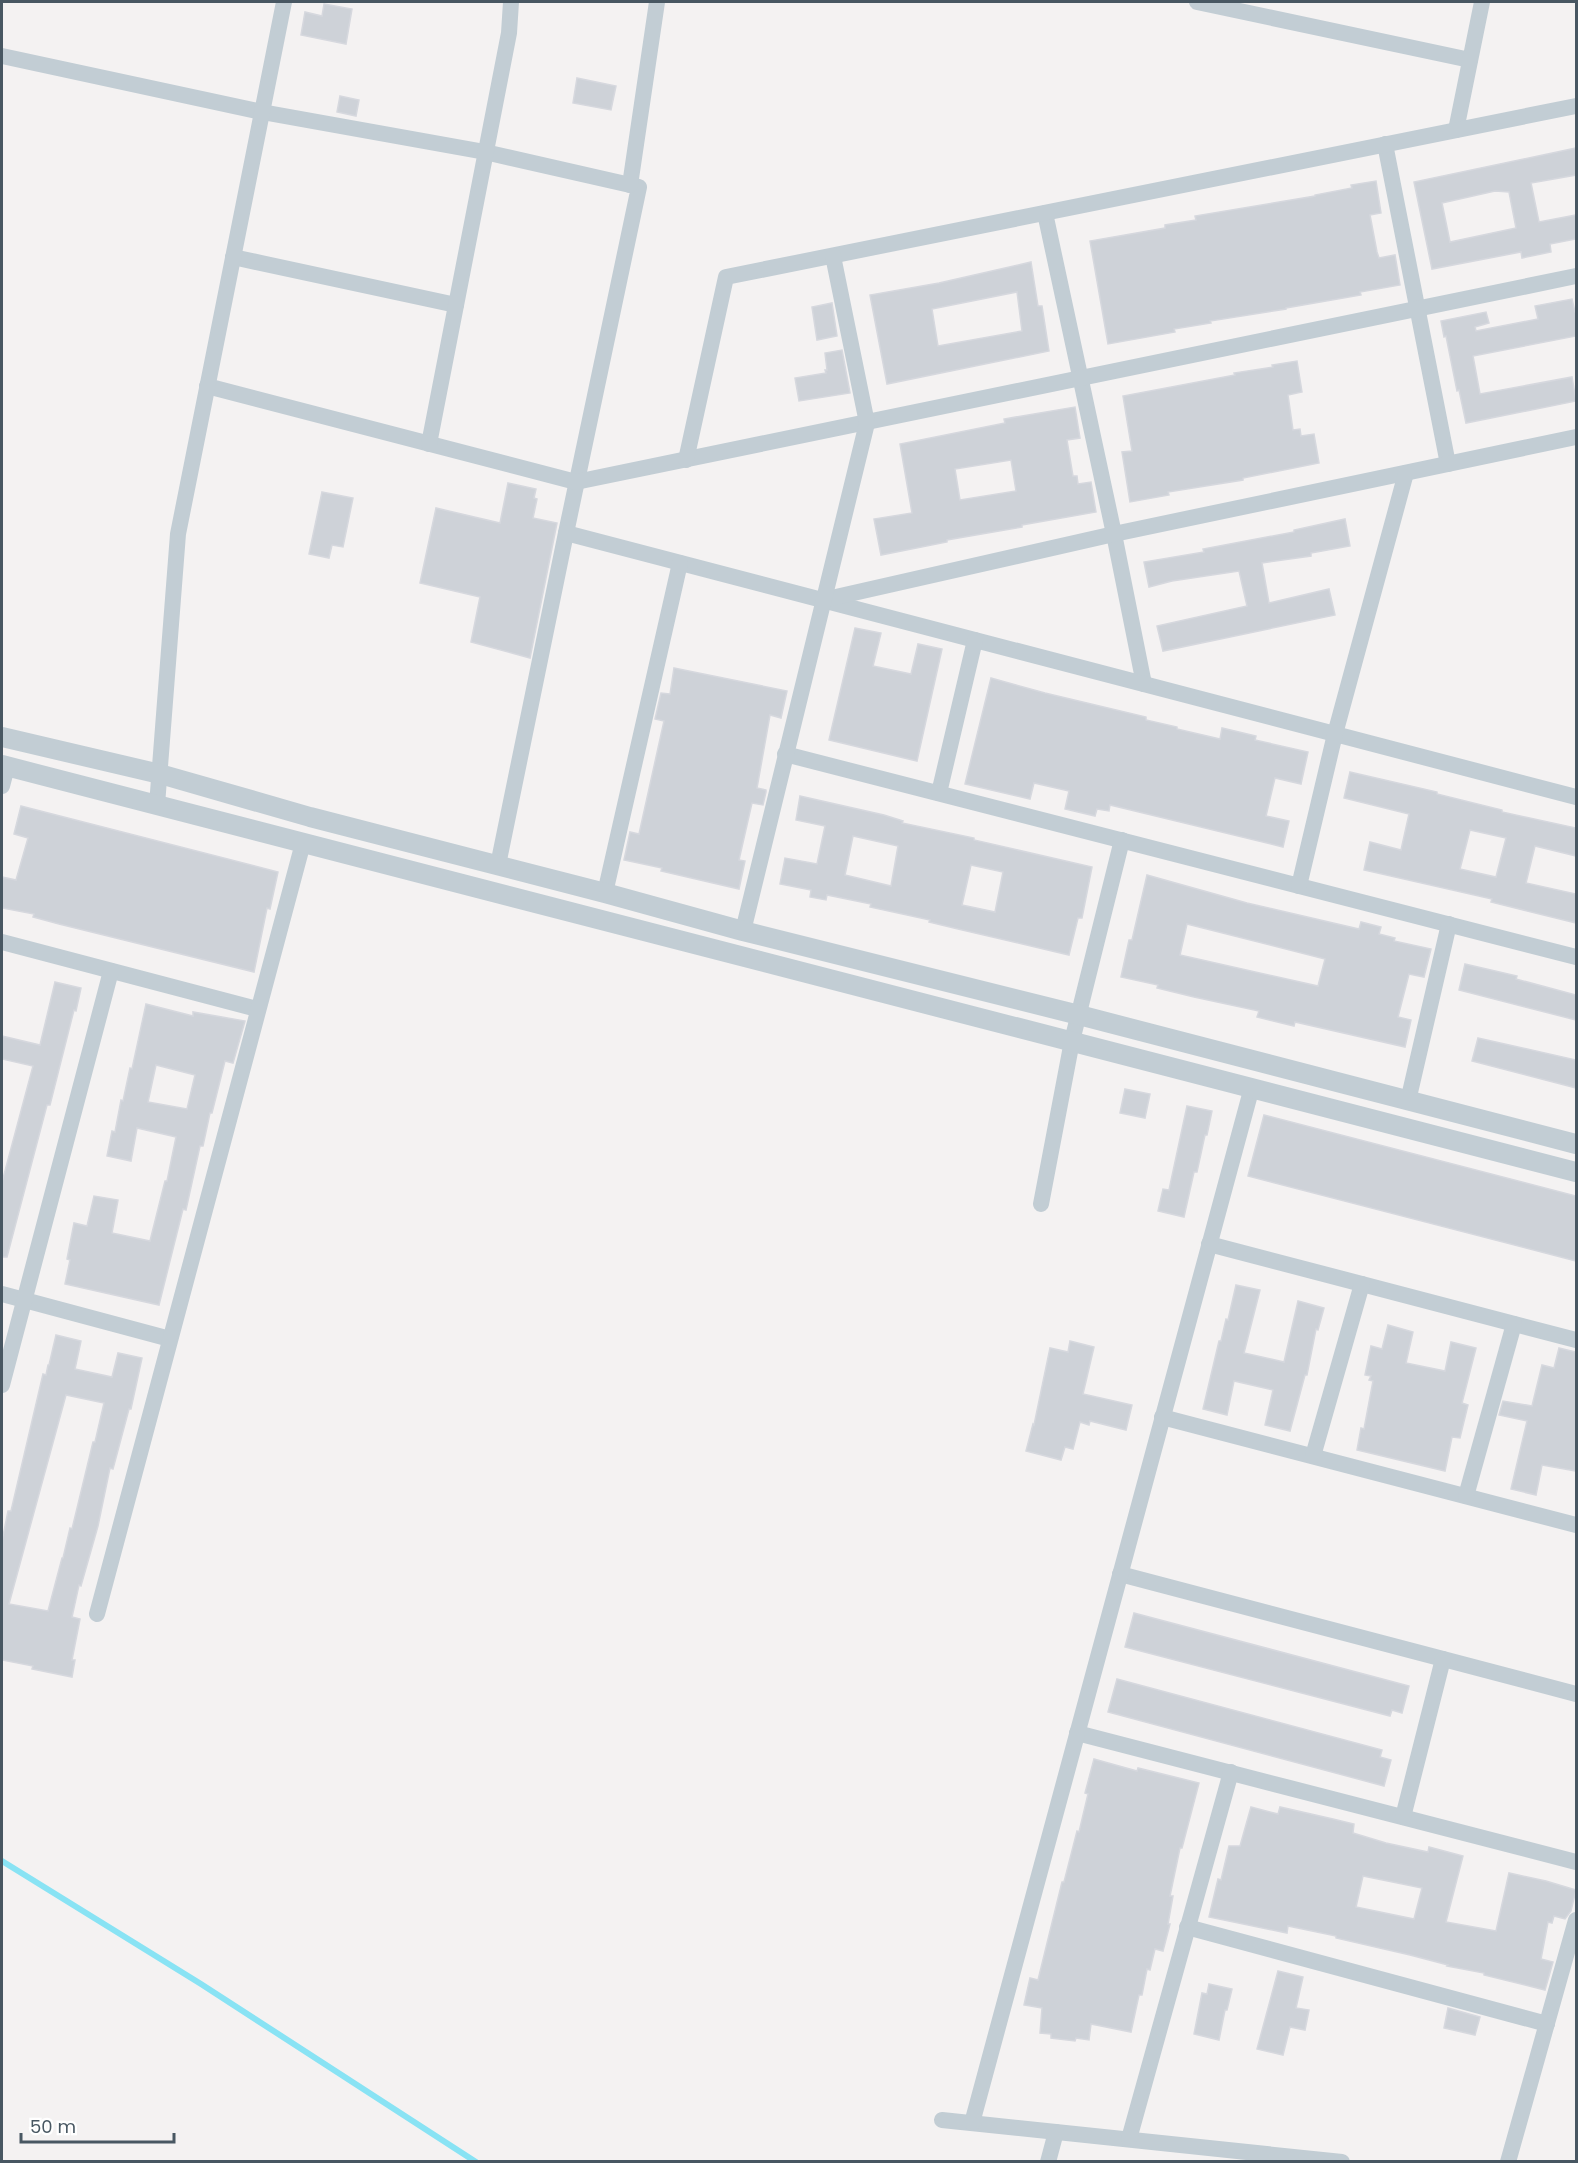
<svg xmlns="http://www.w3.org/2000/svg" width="1578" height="2163" font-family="Poppins,sans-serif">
<rect width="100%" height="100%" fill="#f4f2f2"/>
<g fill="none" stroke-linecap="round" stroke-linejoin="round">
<path stroke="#89e3f4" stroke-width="6" d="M2 1861 201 1984 476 2162"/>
</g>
<g fill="#ced2d8" stroke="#d6d8de" stroke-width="1.5" fill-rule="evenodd">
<path d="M324 4 352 9 346 44 301 35 305 12 322 16Z"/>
<path d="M577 78 616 86 611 110 573 103Z"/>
<path d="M340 96 359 100 356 116 337 112Z"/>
<path d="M1576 148V175L1531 183 1539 222 1576 215V239L1550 244 1551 252 1522 258 1521 252 1432 269 1414 182ZM1495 191 1509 192 1516 228 1450 242 1442 203Z"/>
<path d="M1376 181 1381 213 1370 215 1377 252 1379 258 1395 255 1400 285 1360 292 1361 295 1286 308V309L1210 321 1211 323 1174 329 1175 332 1108 344 1090 241 1165 228V225L1196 220 1195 216 1315 196V195L1352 188 1351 185Z"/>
<path d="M1031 262 1038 306H1042L1049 351 887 384 870 295 939 283ZM1017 292 1022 331 938 346 932 309Z"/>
<path d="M1572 299 1575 312H1576V336L1473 356 1480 394 1572 377 1576 401 1466 423 1459 390 1457 391 1446 336 1444 337 1441 321 1486 312 1489 323 1475 327 1476 331 1538 319 1535 306Z"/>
<path d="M832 303 837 336 817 340 812 307Z"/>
<path d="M842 350 850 393 799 401 795 378 826 373 825 370H827L825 353Z"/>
<path d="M1297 361 1302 392 1288 395 1293 430 1300 429 1301 436 1314 434 1319 463 1243 478V480L1168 492 1169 495 1130 502 1122 452 1132 451 1123 396 1235 375 1234 373 1273 367 1272 365Z"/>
<path d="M1075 407 1080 438 1067 440 1073 476H1077L1078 484 1091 482 1096 512 1022 525V527L947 540V542L881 555 874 519 912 513 900 444 1005 423 1004 419ZM1011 460 1016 491 960 500 955 469Z"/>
<path d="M508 483 536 489 534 498 537 499 533 518 557 523 530 658 471 642 480 597 420 583 436 508 500 523Z"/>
<path d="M322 492 353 498 343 547 332 545 329 558 309 554Z"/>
<path d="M1345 519 1350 546 1311 553V556L1262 563 1269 603 1329 589 1335 615 1163 651 1157 626 1247 606 1239 571 1172 581 1149 587 1144 562 1204 552 1203 549 1294 532V530Z"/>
<path d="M855 628 881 633 873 666 911 674 918 644 942 649 917 761 829 740Z"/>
<path d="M674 668 787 691 781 718 770 715 757 788 766 790V792L763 805 752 803 739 860 745 861 739 889 661 871 662 868 624 860 630 832 639 834 664 721 655 719 661 693 670 694Z"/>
<path d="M991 678 1045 693 1146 717V720L1177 727V729L1220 739 1222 728 1256 736 1255 740 1308 752 1301 784 1275 778 1266 816 1289 821 1283 847 1110 805 1109 811 1097 809 1095 816 1065 809 1069 791 1034 783 1030 799 965 784Z"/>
<path d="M1350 772 1437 792V794L1502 810V812L1576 828V856L1535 846 1526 883 1576 894V923L1491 902 1492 899 1364 870 1370 842 1401 850 1409 814 1344 798ZM1470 830 1506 838 1496 877 1460 869Z"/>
<path d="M800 796 884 815 903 821 902 823 974 838V840L1092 867 1082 918H1078L1069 955 958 929 929 922 930 920 870 907 871 904 827 895 826 900 810 897 811 890 780 884 785 858 817 864 825 826 796 820ZM853 836 898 846 891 886 845 875ZM971 865 1003 872 995 912 962 905Z"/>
<path d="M21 806 278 872 270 909 267 908 254 972 59 924 33 917 34 914 2 908V877L16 880 28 838 14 834Z"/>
<path d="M1147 875 1247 903 1359 929 1361 922 1381 927 1379 934 1395 938 1394 941 1431 949 1424 977 1409 974 1398 1017 1411 1020 1405 1047 1295 1022 1294 1026 1257 1017 1259 1011 1194 997 1157 988 1158 985 1121 977 1129 940H1132ZM1187 924 1325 959 1318 986 1180 955Z"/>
<path d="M1465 964 1517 976 1516 979 1576 995V1020L1459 990Z"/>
<path d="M55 982 81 988 76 1011 74 1010 50 1105H47L7 1257H2V1182L33 1066 2 1059V1036L40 1045Z"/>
<path d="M146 1004 193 1016V1012L245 1021 233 1063 225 1061 212 1113H210L203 1146H200L186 1210 183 1209 159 1305 65 1284 70 1260 67 1259 74 1223 87 1226 94 1196 118 1200 112 1233 150 1241 165 1181H167L176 1137 137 1128 131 1161 107 1156 112 1131 115 1132 121 1100 123 1101 130 1068 132 1069ZM156 1065 195 1075 187 1109 148 1102Z"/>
<path d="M1478 1038 1576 1060V1088L1472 1061Z"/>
<path d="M1125 1089 1150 1094 1145 1118 1120 1113Z"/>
<path d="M1187 1106 1212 1111 1207 1135H1205L1197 1172H1194L1184 1217 1158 1211 1163 1189 1169 1190Z"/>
<path d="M1264 1115 1576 1196V1261L1248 1176Z"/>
<path d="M1236 1285 1260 1290 1244 1353 1284 1362 1298 1301 1324 1308 1318 1330 1316 1329 1307 1375H1305L1290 1431 1265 1425 1273 1390 1234 1381 1227 1415 1203 1409 1219 1341H1221L1226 1319 1228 1320Z"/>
<path d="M1388 1325 1413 1332 1406 1363 1445 1371 1451 1342 1476 1348 1462 1403 1468 1405 1460 1438 1452 1437 1445 1471 1357 1450 1361 1428 1364 1429 1373 1381 1369 1380 1371 1376 1365 1375 1371 1346 1382 1349Z"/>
<path d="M56 1335 81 1341 75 1369 112 1377 118 1353 142 1358 131 1409H129L113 1469 110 1468 98 1526 81 1586 79 1585 72 1617 80 1619 72 1660H75L72 1677 32 1669 33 1666 2 1660V1541L8 1511H11L43 1374 46 1375 48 1365H49ZM66 1395 104 1403 95 1442H93L72 1529 70 1528 63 1558H62L48 1611 9 1604Z"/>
<path d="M1070 1341 1094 1347 1083 1394 1132 1405 1126 1430 1090 1421 1089 1425 1080 1422 1073 1449 1065 1447 1061 1460 1026 1451 1033 1424 1034 1425 1050 1348 1068 1352Z"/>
<path d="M1559 1348 1576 1352V1471L1542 1465 1536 1495 1511 1489 1527 1421 1499 1415 1503 1401 1532 1406 1542 1365 1554 1368Z"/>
<path d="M1134 1613 1409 1686 1402 1713 1392 1710 1390 1716 1125 1647Z"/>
<path d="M1117 1679 1382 1750 1380 1757 1391 1760 1384 1786 1108 1712Z"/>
<path d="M1094 1759 1137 1771 1138 1768 1199 1783 1182 1848H1180L1170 1896H1173L1168 1924H1170L1163 1951 1155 1949 1150 1970 1147 1969 1142 1995H1139L1131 2032 1091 2024 1089 2040 1076 2038 1075 2041 1051 2038V2034L1040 2033 1042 2008 1024 2005 1030 1978 1038 1980 1062 1882H1064L1077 1831 1079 1832 1088 1794 1085 1793Z"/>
<path d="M1251 1807 1278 1814 1280 1807 1333 1819 1354 1824 1353 1833 1386 1843 1428 1852 1429 1847 1463 1856 1446 1922 1496 1931 1509 1873 1546 1881 1576 1890 1571 1911 1565 1919 1554 1916 1552 1923 1548 1922 1541 1959 1553 1962 1545 1990 1484 1975V1973L1447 1966 1448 1965 1410 1955 1336 1938V1936L1288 1926 1287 1933 1209 1917 1218 1879 1221 1880 1229 1846H1240ZM1363 1876 1422 1888 1414 1919 1356 1907Z"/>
<path d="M1278 1971 1303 1977 1296 2008 1309 2010 1305 2030 1290 2027 1283 2055 1257 2049Z"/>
<path d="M1209 1984 1232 1989 1227 2010H1225L1219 2040 1194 2034 1202 1993 1207 1994Z"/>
<path d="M1448 2008 1480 2017 1475 2035 1444 2028Z"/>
</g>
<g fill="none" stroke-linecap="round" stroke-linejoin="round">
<g stroke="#c2cdd4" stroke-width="16">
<path d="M1197 2 1470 60"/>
<path d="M2 56 262 112 485 152 639 187 566 533 498 865"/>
<path d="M1456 130 1482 2"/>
<path d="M1385 144 1448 464"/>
<path d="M630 185 657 2"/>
<path d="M1045 213 1114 534 1144 684"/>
<path d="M233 257 456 305"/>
<path d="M207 386 576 482 1576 276"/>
<path d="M429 444 509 33 511 2"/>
<path d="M686 460 726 277 1576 106"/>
<path d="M566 533 1576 797"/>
<path d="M827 599 1114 534 1576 437"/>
<path d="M785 754 1576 957"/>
<path d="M2 786 7 767"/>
<path d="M939 793 975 640"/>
<path d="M157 805 178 534 284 2"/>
<path d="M1299 886 1335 734 1406 473"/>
<path d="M605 893 680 563"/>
<path d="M743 931 867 423 833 256"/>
<path d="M2 942 257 1009"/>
<path d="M1408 1101 1449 924"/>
<path d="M1041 1204 1072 1041 1122 840"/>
<path d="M1209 1244 1576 1340"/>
<path d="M2 1294 170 1339"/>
<path d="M2 1385 111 971"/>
<path d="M1162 1417 1576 1525"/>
<path d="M1313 1456 1362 1284"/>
<path d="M1466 1496 1514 1324"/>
<path d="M1120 1574 1576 1694"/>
<path d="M97 1614 303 843"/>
<path d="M1077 1733 1576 1862"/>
<path d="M1403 1817 1443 1659"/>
<path d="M1187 1927 1547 2024"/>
<path d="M942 2120 1342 2162"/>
<path d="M972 2123 1252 1087"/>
<path d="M1129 2139 1231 1772"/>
<path d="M1048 2162 1056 2132"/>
<path d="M1508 2162 1576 1920"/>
</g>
<g stroke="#c2cdd4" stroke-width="20">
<path d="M2 737 160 774 310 817 605 893 743 931 1079 1015 1576 1144"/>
<path d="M2 765 1576 1172"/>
</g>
</g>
<rect width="1578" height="2163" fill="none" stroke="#485762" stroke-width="6"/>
<path d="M21 2133v9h153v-9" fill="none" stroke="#485762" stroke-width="3"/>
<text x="30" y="2133" font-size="18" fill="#485762" stroke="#ffffff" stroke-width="4.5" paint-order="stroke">50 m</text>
</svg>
